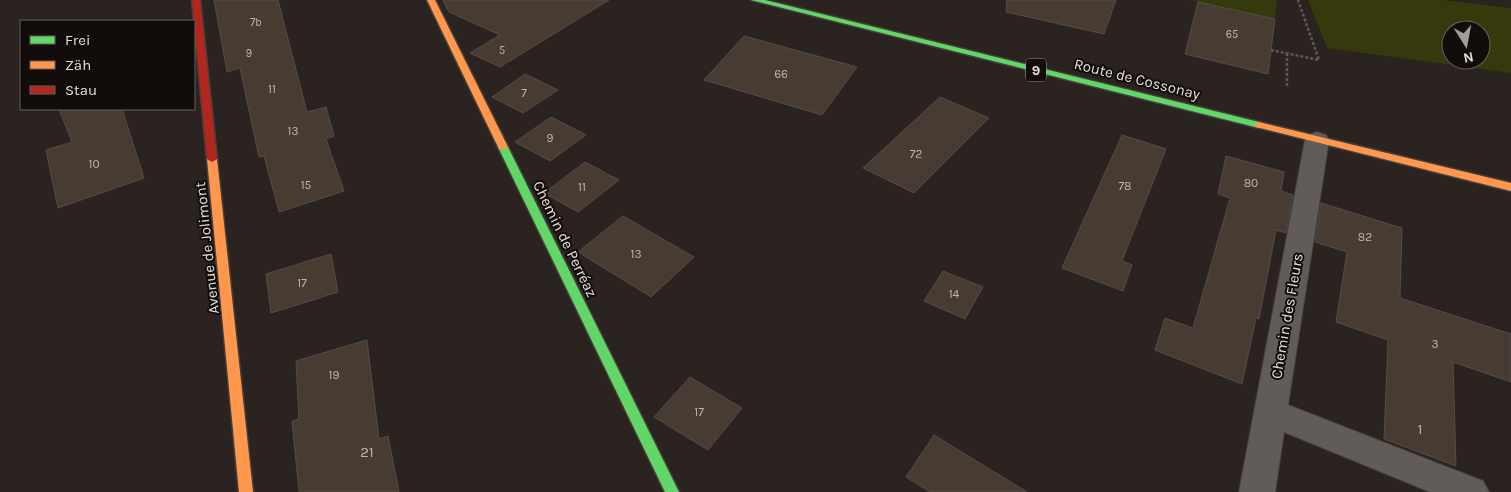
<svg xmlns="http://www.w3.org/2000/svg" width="1511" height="492" font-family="Karla,sans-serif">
<rect width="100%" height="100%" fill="#2a231f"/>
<g fill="#36390b" fill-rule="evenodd">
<path d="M1189 0H1277L1275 19Z"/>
<path d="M1308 0H1442L1511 8V73L1327 48ZM1451 30H1481V60H1451Z"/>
</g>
<g fill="#483c32" stroke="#534d49">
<path d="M214 0H278L307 112 326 107 334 136 326 139 344 191 279 212 264 156 259 157 240 68 227 72Z"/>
<path d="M443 0H609L500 67 470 53 500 35 449 12Z"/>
<path d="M1007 0H1116L1104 34 1006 12Z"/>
<path d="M1198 2 1275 19 1268 74 1185 54Z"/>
<path d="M744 36 857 67 822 115 704 80Z"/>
<path d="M525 74 558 90 523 113 492 97Z"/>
<path d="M940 97 989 118 914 193 863 168Z"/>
<path d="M59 109H122L144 178 58 208 46 150 72 142Z"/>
<path d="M551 117 586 135 550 161 515 142Z"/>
<path d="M1122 135 1166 149 1122 261 1132 265 1123 291 1062 268Z"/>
<path d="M1226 156 1284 172 1281 191 1293 195 1286 233 1276 230 1259 319 1256 318 1242 384 1155 350 1165 318 1193 328 1230 198 1218 194Z"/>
<path d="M585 162 619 180 578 212 544 193Z"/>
<path d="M1321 203 1402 228 1400 298 1511 334V382L1453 362 1456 466 1384 439 1388 340 1336 322 1347 252 1315 242Z"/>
<path d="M623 216 694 257 651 297 578 252Z"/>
<path d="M331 254 338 292 271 313 266 274Z"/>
<path d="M943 271 983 287 965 319 924 301Z"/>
<path d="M367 340 379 439 388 436 399 492H299L292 421 299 419 296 361Z"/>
<path d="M690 377 742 408 708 450 654 417Z"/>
<path d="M934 435 1027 492H930L906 477Z"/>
</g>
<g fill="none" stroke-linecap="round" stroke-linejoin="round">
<defs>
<path id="street" d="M1317 132 1326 135 1329 140 1288 405 1483 481 1489 492H1430L1284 432 1275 492H1239L1305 140 1308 135Z"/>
<g id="fast">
<path d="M751 0H765L1259 122 1264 125 1259 128Z"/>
<path d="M503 144 508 147 679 492H665L498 147Z"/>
</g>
<g id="slow">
<path d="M427 0H435L508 147 507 149H499L498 147Z"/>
<path d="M1259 122 1511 183V191L1256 127 1254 125 1256 123Z"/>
<path d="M212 156 217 159 253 492H239L207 159Z"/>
</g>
<path id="jam" d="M192 0H200L217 159 212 162 207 159Z"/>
</defs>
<use href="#street" stroke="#453f3c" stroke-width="2"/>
<use href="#fast" stroke="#453f3c" stroke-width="3"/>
<use href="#slow" stroke="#453f3c" stroke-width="3"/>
<use href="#jam" stroke="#453f3c" stroke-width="3"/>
<g stroke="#5f5956" stroke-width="2.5" stroke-dasharray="3 2" stroke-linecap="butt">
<path d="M1271 50 1319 60 1298 0"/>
<path d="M1287 53V88"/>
</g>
<use href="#street" fill="#615c59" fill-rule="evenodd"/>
<use href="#fast" fill="#63d668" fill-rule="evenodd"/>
<use href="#slow" fill="#ff974d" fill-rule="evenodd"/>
<use href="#jam" fill="#b3261e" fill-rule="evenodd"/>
</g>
<g text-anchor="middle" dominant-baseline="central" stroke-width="4" stroke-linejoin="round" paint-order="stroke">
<g font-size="11" fill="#bfb6b0">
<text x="256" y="22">7b</text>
<text x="1232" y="34">65</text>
<text x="502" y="50">5</text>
<text x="249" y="53">9</text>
</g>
<g font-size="12" fill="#bfb6b0">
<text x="781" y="74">66</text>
<text x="272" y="89">11</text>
<text x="524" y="93">7</text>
<text x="293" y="131">13</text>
<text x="550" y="138">9</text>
<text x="916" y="154">72</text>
<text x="94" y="164">10</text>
<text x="1251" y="183">80</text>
<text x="306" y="185">15</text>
<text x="1125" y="186">78</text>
<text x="582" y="187">11</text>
<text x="1365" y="237">82</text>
<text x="636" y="254">13</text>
<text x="302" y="283">17</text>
<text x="954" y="294">14</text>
<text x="1435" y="344">3</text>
<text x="334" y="375">19</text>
<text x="699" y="412">17</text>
</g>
<rect fill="#120d0a" stroke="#a7a09c" stroke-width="1" x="1026" y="58.5" width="20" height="23" rx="4"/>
<g font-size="14" font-weight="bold" fill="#e7dfda">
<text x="1036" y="70">9</text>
</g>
<g font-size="15" fill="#e7dfda" stroke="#120d0a">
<text transform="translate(1137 79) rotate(14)">Route de Cossonay</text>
<text transform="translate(565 239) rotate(64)">Chemin de Perréaz</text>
<text transform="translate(207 248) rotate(-96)">Avenue de Jolimont</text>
<text transform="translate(1287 316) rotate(-80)">Chemin des Fleurs</text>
</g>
<g font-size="15" fill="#bfb6b0">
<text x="1420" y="429">1</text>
<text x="367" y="452">21</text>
</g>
</g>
<rect x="20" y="20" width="175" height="90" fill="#120d0a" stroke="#67615d"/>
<rect x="30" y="36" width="25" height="8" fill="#63d668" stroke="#67615d"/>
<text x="65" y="45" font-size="15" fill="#e7dfda">Frei</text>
<rect x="30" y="61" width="25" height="8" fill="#ff974d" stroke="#67615d"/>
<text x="65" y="70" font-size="15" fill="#e7dfda">Zäh</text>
<rect x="30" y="86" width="25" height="8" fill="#b3261e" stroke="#67615d"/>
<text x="65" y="95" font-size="15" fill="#e7dfda">Stau</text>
<g transform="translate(1466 45) rotate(169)"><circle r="24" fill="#120d0a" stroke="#67615d"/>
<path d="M0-4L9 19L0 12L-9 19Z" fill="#a59d99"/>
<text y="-8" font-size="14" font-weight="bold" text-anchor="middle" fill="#e7dfda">N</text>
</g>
</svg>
